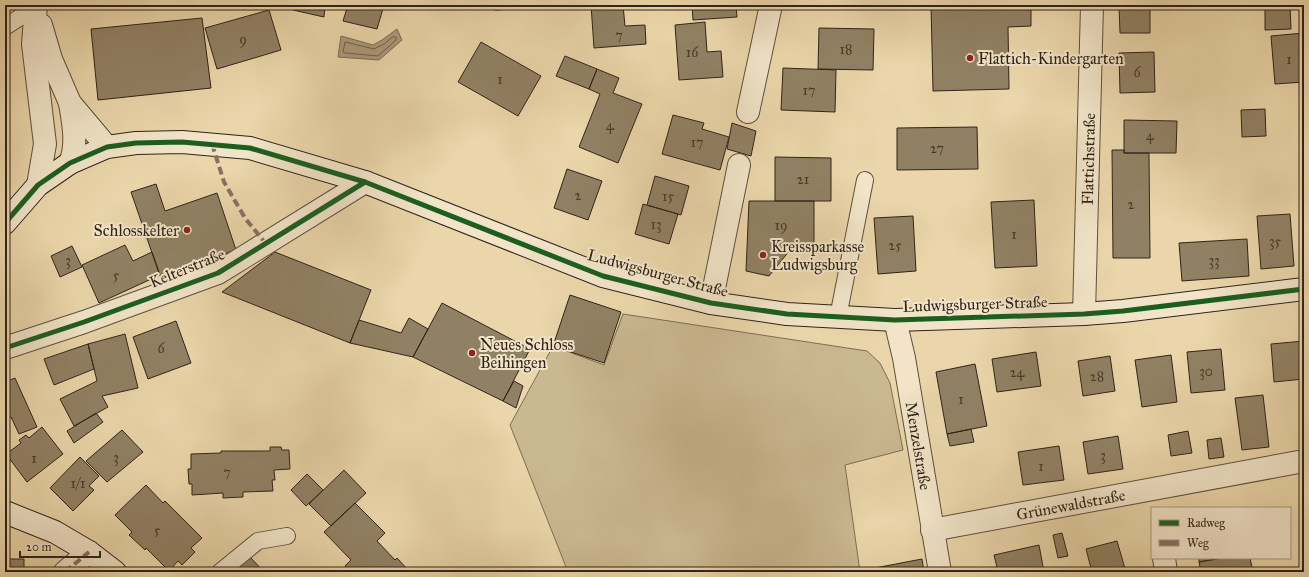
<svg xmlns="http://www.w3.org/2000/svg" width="1309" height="577" font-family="'IM FELL Great Primer',serif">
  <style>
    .green { fill: #cab891; stroke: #7d6e55 }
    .water { fill: #ab9979; stroke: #7a6a53 }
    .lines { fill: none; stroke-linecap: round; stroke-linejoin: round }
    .shore { stroke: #6e5e49; stroke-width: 1 }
    .building { fill: #918164; stroke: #302419 }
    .service-casing { stroke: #5e503d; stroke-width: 18 }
    .minor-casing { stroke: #5e503d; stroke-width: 24 }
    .secondary-casing { stroke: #302419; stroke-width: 24 }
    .service { stroke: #f1e4c8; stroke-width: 16 }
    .minor { stroke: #f1e4c8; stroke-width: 22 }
    .secondary { stroke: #f1e4c8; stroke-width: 22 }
    .quiet { stroke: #8d6e63; stroke-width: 4; stroke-dasharray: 8 4; stroke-linecap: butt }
    .cycleway-casing { stroke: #f1e4c8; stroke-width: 8 }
    .cycleway { stroke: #1b5e20; stroke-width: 5 }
    .poi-dot { fill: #8f2418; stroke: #f1e4c8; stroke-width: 1.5 }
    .labels { text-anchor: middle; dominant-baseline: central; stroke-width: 4; stroke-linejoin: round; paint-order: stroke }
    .number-label { font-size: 14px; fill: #483b2c }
    .poi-label { font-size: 16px; fill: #302419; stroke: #f1e4c8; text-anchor: start }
    .street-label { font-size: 16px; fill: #302419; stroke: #f1e4c8 }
  </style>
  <rect width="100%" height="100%" fill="#ead6aa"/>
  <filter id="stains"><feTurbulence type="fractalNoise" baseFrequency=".005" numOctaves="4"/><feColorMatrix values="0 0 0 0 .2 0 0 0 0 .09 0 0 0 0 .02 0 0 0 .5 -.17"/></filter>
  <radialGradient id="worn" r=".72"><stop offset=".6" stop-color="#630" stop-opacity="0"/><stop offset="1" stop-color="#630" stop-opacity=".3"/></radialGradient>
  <!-- green -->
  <path class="green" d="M623 314 867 351 880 363 890 383 903 450 845 465 860 572H568L510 425 553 346 604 365Z"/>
  <!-- water -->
  <path class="water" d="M397 29 402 40 379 60 338 57 341 36 373 45 382 40Z"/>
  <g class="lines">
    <!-- shore -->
    <path class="shore" d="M393 37H396V40L378 56 345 53 343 52 345 42 374 49 384 44Z"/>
  </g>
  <!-- building -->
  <path class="building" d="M293 5H325L324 17 293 10Z
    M348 5H384L377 29 343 21Z
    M495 5H544V7L495 10Z
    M591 5H623L625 26 645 25 646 44 594 48Z
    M692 5H736L737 17 693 20Z
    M931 5H1031V26L1008 27 1009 89 933 91Z
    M1119 5H1150V33H1120Z
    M1265 5H1290L1291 29 1265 30Z
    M269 10 281 50 217 69 205 28Z
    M202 18 211 88 98 100 91 29Z
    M705 22 707 52 721 51 723 77 679 80 675 25Z
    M819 28 874 29 873 70 818 69Z
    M1304 33V82L1275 84 1271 36Z
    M481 42 541 76 518 116 458 82Z
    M1154 52 1155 92 1120 93 1119 53Z
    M565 56 597 69 589 89 556 76Z
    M783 68 836 70 835 112 781 110Z
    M597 69 619 78 613 93 642 104 618 163 579 147 600 94 589 89Z
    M1265 109 1266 136 1242 137 1241 110Z
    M673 115 704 123 702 129 729 137 720 170 662 154Z
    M1124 120 1177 121 1176 153H1124Z
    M732 123 756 131 751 156 727 149Z
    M977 127 978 169 897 170V128Z
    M1112 150H1124V153H1149L1150 258H1113Z
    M775 157 831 158V201H775Z
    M567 169 602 181 588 220 554 208Z
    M655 176 689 186 681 215 647 205Z
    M156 184 165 211 217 193 236 250 160 276 131 192Z
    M1034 200 1037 266 995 268 991 202Z
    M749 201H814V249L790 250 769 276 746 271Z
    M643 204 678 214 669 244 635 234Z
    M1290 214 1294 266 1261 269 1257 216Z
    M913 216 916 271 878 274 874 218Z
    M1247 239 1249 276 1182 281 1179 243Z
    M125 245 133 261 152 252 160 275 99 303 82 265Z
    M72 246 82 267 60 277 51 256Z
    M275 252 371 290 350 343 222 292Z
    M570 295 621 312 604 363 553 346Z
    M442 303 530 349 503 401 413 357Z
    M409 318 428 329 413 357 350 343 359 320 401 333Z
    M176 321 191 363 148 379 133 337Z
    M125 334 138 388 102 396 108 407 74 426 60 399 97 381 88 344Z
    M1304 341V379L1274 382 1271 344Z
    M88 344 94 369 54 385 44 359Z
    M1221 349 1225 390 1191 393 1187 352Z
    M1036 352 1041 386 997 392 992 359Z
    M1171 355 1177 402 1142 407 1135 360Z
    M1110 356 1115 391 1083 396 1078 361Z
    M975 364 987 426 947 434 936 372Z
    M15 378 37 427 19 434 11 417 5 420V382Z
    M514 381 523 386 516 408 503 401Z
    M1263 395 1269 447 1242 450 1235 398Z
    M96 413 103 422 74 443 67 431Z
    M42 427 63 454 27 482 6 454 21 443 19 440 26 435 29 438Z
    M971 429 974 442 950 446 947 434Z
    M122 430 143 452 107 482 86 461Z
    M1188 431 1192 453 1171 456 1168 435Z
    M1118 436 1123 469 1088 474 1083 442Z
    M1221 438 1224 457 1209 459 1207 440Z
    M1059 446 1064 480 1023 485 1018 452Z
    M270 447H281L282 450H289L290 469 274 470 275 480H272L273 491 243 492V497L223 498V493L192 495V484H189L188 469H191V454L221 453V451H270Z
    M80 457 99 476 89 486 94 490 73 511 50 488Z
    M344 470 366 493 331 526 309 504Z
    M307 474 323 490 306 506 291 490Z
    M146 485 163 503 165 501 202 538 191 548 195 552 182 565 178 561 169 571 146 548 145 550 129 535 132 532 115 515Z
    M355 503 385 533 377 541 395 560 397 558 408 570 406 572H351L345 566 351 560 324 532Z
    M1062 533 1068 556 1058 558 1053 535Z
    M1117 541 1126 572H1092L1086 549Z
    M5 542H8V559H24V572H5Z
    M1039 545 1044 572H974L997 567 994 555Z
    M250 557 264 572H234Z
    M1199 558H1222L1199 562Z
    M1222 558H1250L1253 572H1201L1199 562Z
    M922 559 924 572H876L875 568Z"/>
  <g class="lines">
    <defs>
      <path id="service" d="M5 27 36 7
        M838 317 865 180
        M220 572 258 541 287 536"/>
      <g id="minor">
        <path d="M36 5 33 44 45 144 38 185"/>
        <path d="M41 25 51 59 70 103 107 147"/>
        <path d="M70 103C73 122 78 144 70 163"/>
        <path d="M748 112 771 5"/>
        <path d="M711 303 739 165"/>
        <path id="s1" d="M1084 314 1092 5"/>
        <path id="s2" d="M895 320 904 358 940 572"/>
        <path d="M5 348 84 322 218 273 365 182"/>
        <path id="s3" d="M932 530 1304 461"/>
        <path d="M1164 558 1166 572"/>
        <path d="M65 572 89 552"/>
      </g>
      <path id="secondary" d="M5 223 38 185 70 163 107 147 136 143 182 142 250 148 365 182 603 276 711 303 787 314 895 320 1084 314 1123 311 1304 289
        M5 512 55 532 89 552 115 572"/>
    </defs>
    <!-- service casing -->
    <use href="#service" class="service-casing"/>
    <!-- minor casing -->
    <use href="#minor" class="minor-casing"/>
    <!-- secondary casing -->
    <use href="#secondary" class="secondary-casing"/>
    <!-- service -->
    <use href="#service" class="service"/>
    <!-- minor -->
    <use href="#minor" class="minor"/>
    <!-- secondary -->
    <use href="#secondary" class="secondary"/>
    <!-- quiet -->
    <path class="quiet" d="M212 144 224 182 245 218 266 244
      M65 572 89 552"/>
    <defs>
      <path id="cycleway" d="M5 223 38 185 70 163 107 147 136 143 182 142 250 148 365 182 603 276 711 303 787 314 895 320 1084 314 1123 311 1304 289
        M5 348 84 322 218 273 365 182"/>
    </defs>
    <!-- cycleway casing -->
    <use href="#cycleway" class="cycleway-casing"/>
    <!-- cycleway -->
    <use href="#cycleway" class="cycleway"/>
  </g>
  <!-- markers -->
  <g class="poi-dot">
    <circle cx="970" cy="58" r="4"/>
    <circle cx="187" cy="230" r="4"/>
    <circle cx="763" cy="255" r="4"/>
    <circle cx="472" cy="353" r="4"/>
  </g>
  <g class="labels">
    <!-- number labels -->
    <g class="number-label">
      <text x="619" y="35">7</text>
      <text x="243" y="39">9</text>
      <text x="846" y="49">18</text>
      <text x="692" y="52">16</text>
      <text x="1289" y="59">1</text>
      <text x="1137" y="72">6</text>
      <text x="500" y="79">1</text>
      <text x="809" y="90">17</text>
      <text x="610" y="125">4</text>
      <text x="1150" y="135">4</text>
      <text x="697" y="142">17</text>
      <text x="937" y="148">27</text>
      <text x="803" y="179">21</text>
      <text x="578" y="195">2</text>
      <text x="668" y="196">15</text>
      <text x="1131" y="204">2</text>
      <text x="656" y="224">13</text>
      <text x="781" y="225">19</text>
      <text x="1014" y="234">1</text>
      <text x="1275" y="241">35</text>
      <text x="895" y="245">25</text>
      <text x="68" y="260">3</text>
      <text x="1214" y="260">33</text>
      <text x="116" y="275">5</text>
      <text x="161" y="348">6</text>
      <text x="1206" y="371">30</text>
      <text x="1017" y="372">24</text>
      <text x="1097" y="376">28</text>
      <text x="961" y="399">1</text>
      <text x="1103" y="455">3</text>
      <text x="116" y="457">3</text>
      <text x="34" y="458">1</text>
      <text x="1041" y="466">1</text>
      <text x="227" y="472">7</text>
      <text x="78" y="483">1/1</text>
      <text x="157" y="530">5</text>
    </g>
    <!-- poi labels -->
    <g class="poi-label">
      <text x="978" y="58">Flattich-Kindergarten</text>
      <text x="179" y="230" text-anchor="end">Schlosskelter</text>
      <text x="771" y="246">Kreissparkasse<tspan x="771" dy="18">Ludwigsburg</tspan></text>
      <text x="480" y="344">Neues Schloss<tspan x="480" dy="18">Beihingen</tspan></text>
    </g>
    <!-- street labels -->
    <g class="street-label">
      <text stroke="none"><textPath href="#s1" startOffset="155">Flattichstraße</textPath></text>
      <text transform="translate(187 268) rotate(-22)">Kelterstraße</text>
      <text transform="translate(658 273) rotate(15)">Ludwigsburger Straße</text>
      <text transform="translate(975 304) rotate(-2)">Ludwigsburger Straße</text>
      <text stroke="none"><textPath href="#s2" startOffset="128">Menzelstraße</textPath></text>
      <text stroke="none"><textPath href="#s3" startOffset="141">Grünewaldstraße</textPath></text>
    </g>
  </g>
  <!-- margin -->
  <rect width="1309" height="577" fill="none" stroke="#ead6aa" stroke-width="20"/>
  <rect x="6" y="6" width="1297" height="565" fill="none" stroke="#302419" stroke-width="2"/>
  <rect x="10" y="10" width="1289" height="557" fill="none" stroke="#302419"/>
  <!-- legend -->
  <rect x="1151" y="507" width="140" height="52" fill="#f1e4c8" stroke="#a49782"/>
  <rect x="1159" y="520" width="20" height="6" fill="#1b5e20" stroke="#a49782"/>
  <text x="1187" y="527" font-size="12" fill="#302419">Radweg</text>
  <rect x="1159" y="540" width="20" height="6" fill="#8d6e63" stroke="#a49782"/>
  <text x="1187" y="547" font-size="12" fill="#302419">Weg</text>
  <!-- scale -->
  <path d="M20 551v6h80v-6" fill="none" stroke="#302419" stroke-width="2"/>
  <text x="26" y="551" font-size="12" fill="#302419" stroke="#f1e4c8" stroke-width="3" paint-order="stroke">20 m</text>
  <rect width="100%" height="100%" filter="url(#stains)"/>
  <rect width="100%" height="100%" fill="url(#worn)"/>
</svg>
